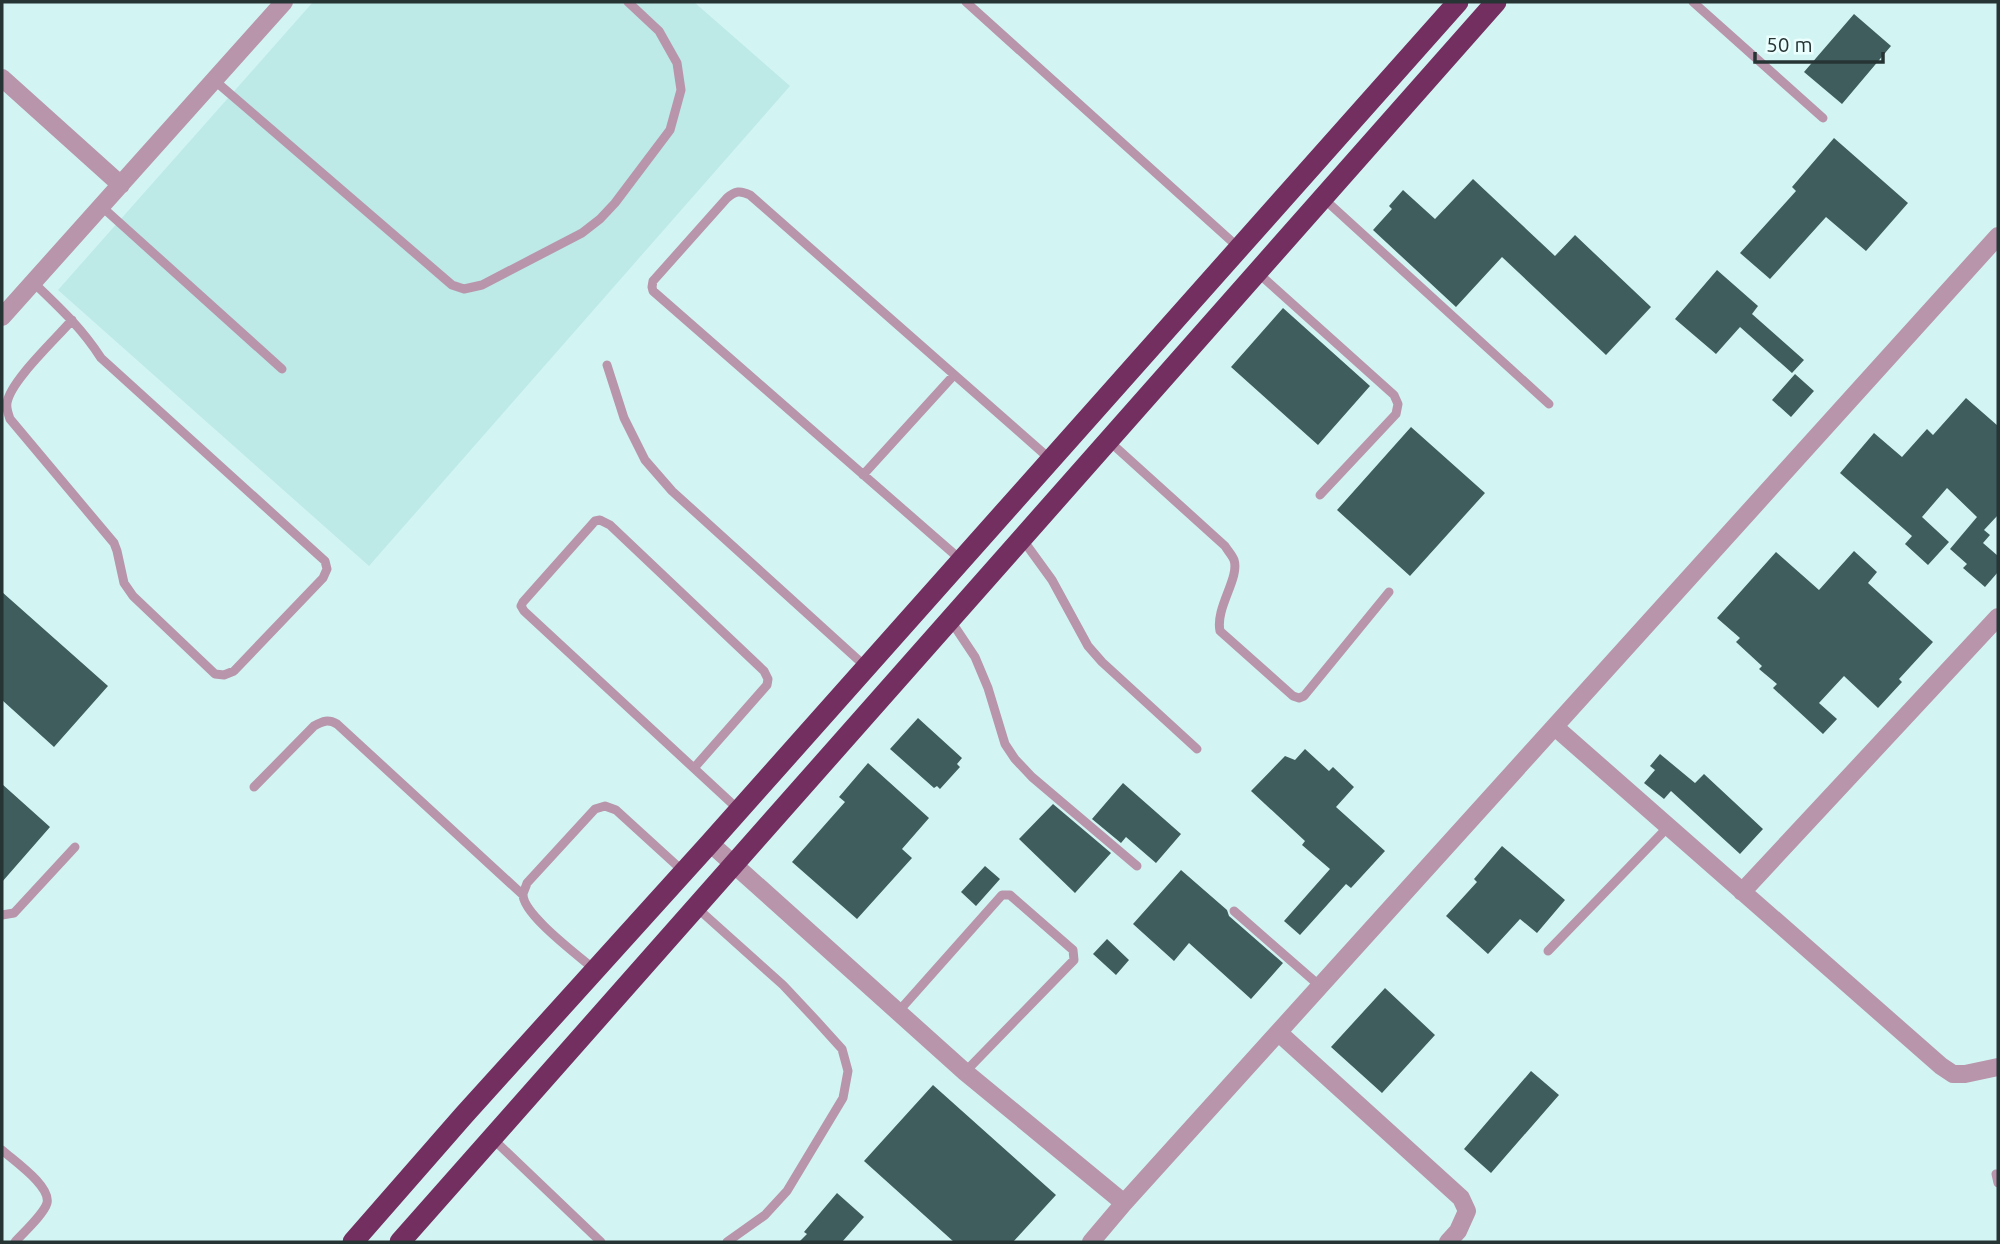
<svg xmlns="http://www.w3.org/2000/svg" width="2000" height="1244" font-family="Ubuntu,sans-serif">
  <style>
    .built { fill: #bde9e7 }
    .building { fill: #3e5d5c }
    .lines { fill: none; stroke-linecap: round; stroke-linejoin: round }
    .lane { stroke: #b895ab; stroke-width: 9 }
    .street { stroke: #b895ab; stroke-width: 18 }
    .highway { stroke: #742f61; stroke-width: 21 }
  </style>
  <rect width="100%" height="100%" fill="#d2f5f4"/>
  <!-- built -->
  <path class="built" d="M313 2H694L790 86 369 566 58 290Z"/>
  <!-- building -->
  <path class="building" d="M1854 14 1891 46 1842 104 1804 72Z
    M1834 138 1908 203 1866 251 1826 217 1770 279 1740 253 1796 191 1792 187Z
    M1473 179 1555 256 1575 235 1651 307 1606 355 1502 257 1456 307 1373 230 1392 209 1389 206 1403 190 1435 219Z
    M1717 270 1758 306 1752 314 1804 360 1792 373 1740 327 1716 354 1675 319Z
    M1283 308 1370 386 1318 445 1231 367Z
    M1795 374 1814 391 1791 417 1772 400Z
    M1966 398 1998 426V515L1984 530 1990 535 1983 543 1998 556V572L1985 587 1963 568 1967 564 1950 549 1977 517 1947 488 1922 517 1949 542 1928 565 1905 544 1912 536 1840 473 1874 433 1902 457 1927 429 1933 435Z
    M1411 427 1485 493 1410 576 1337 510Z
    M1854 551 1877 572 1868 583 1933 642 1899 679 1902 682 1878 708 1844 676 1819 703 1837 719 1823 734 1773 688 1777 684 1759 669 1762 666 1736 642 1740 638 1717 618 1776 552 1819 590Z
    M2 592 108 686 54 747 2 700Z
    M918 718 962 758 957 764 960 767 940 789 937 786 934 788 890 749Z
    M1305 749 1329 771 1333 767 1354 787 1336 807 1385 851 1351 888 1346 884 1300 935 1284 921 1330 869 1302 845 1305 841 1251 791 1285 756 1295 760Z
    M1660 754 1695 783 1704 774 1763 829 1740 854 1671 791 1664 799 1644 783 1655 770 1650 766Z
    M868 763 929 818 902 849 912 858 857 919 792 862 845 802 839 797Z
    M1123 783 1181 834 1156 863 1126 837 1121 843 1092 819Z
    M2 784 50 827 2 882Z
    M1053 804 1111 853 1075 893 1019 839Z
    M1502 846 1565 900 1537 933 1520 919 1488 954 1446 916 1477 882 1474 879Z
    M985 866 1000 879 976 906 961 892Z
    M1181 870 1227 910 1229 916 1283 963 1251 999 1189 943 1174 961 1133 924Z
    M1107 939 1129 960 1116 975 1093 954Z
    M1385 988 1435 1035 1382 1093 1331 1047Z
    M1531 1071 1559 1095 1491 1173 1464 1149Z
    M933 1085 1056 1195 1013 1242H954L864 1161Z
    M837 1193 864 1217 842 1242H799L807 1234 804 1232Z"/>
  <g class="lines">
    <!-- lane -->
    <path class="lane" d="M966 2 1238 247
      M1693 2 1823 118
      M214 80 452 285 464 289 482 285 582 233 600 219 615 203 670 130 681 90 677 63 659 31 628 2
      M1323 198 1549 404
      M101 206 282 369
      M1258 273 1394 395 1398 404 1396 414 1320 495
      M33 282C59 307 81 327 101 358L325 561 327 569 323 578 234 671 224 675 215 674 133 596 124 583 117 551 114 543 10 419C8 413 6 408 7 403 10 381 57 338 72 320
      M607 365 624 418 645 460 672 491 865 666
      M1110 442 1225 546C1228 551 1232 555 1234 560 1240 578 1215 608 1220 631L1293 696 1299 698 1304 696 1389 592
      M863 475 954 375
      M1023 540 1052 580 1088 646 1102 662 1197 749
      M961 560 653 291 652 287 653 281 727 198C735 191 740 190 750 195L1050 459
      M951 621 975 657 988 688 1005 744 1015 759 1032 777 1137 866
      M694 768 767 685 768 679 764 671 610 525 600 520 595 521 523 602 521 606 524 611 739 810
      M254 787 314 726C323 721 328 719 337 724L523 895
      M696 907 783 985 813 1017 842 1049 848 1071 843 1098 787 1191 765 1215 727 1242
      M1234 911 1321 987
      M2 915 14 913 75 847
      M1548 951 1668 827
      M595 970C579 956 522 914 523 894 524 890 526 887 527 883L595 809 605 806 616 810 684 872
      M898 1012 1002 895H1010L1073 950 1074 960 965 1072
      M493 1139 601 1242
      M2 1150C14 1161 51 1186 47 1203 44 1214 23 1233 15 1242
      M1996 1174 1998 1183"/>
    <!-- street -->
    <path class="street" d="M2 78 121 185
      M2 317 284 2
      M1555 727 1941 1066 1953 1074H1965L1998 1067
      M710 843 965 1072 1124 1203
      M1742 892 1998 617
      M1279 1033 1461 1198 1467 1211 1458 1231 1448 1242
      M1091 1242 1124 1203 1998 236"/>
    <!-- highway -->
    <path class="highway" d="M353 1242 464 1115 710 843 1458 2
      M400 1242 1496 2"/>
  </g>
  <!-- border -->
  <rect width="2000" height="1244" fill="none" stroke="#273434" stroke-width="7"/>
  <!-- scale -->
  <path d="M1755 52v10h128v-10" fill="none" stroke="#273434" stroke-width="3.5"/>
  <text x="1766" y="52" font-size="21" fill="#273434" stroke="#eafffe" stroke-width="5" paint-order="stroke">50 m</text>
</svg>
